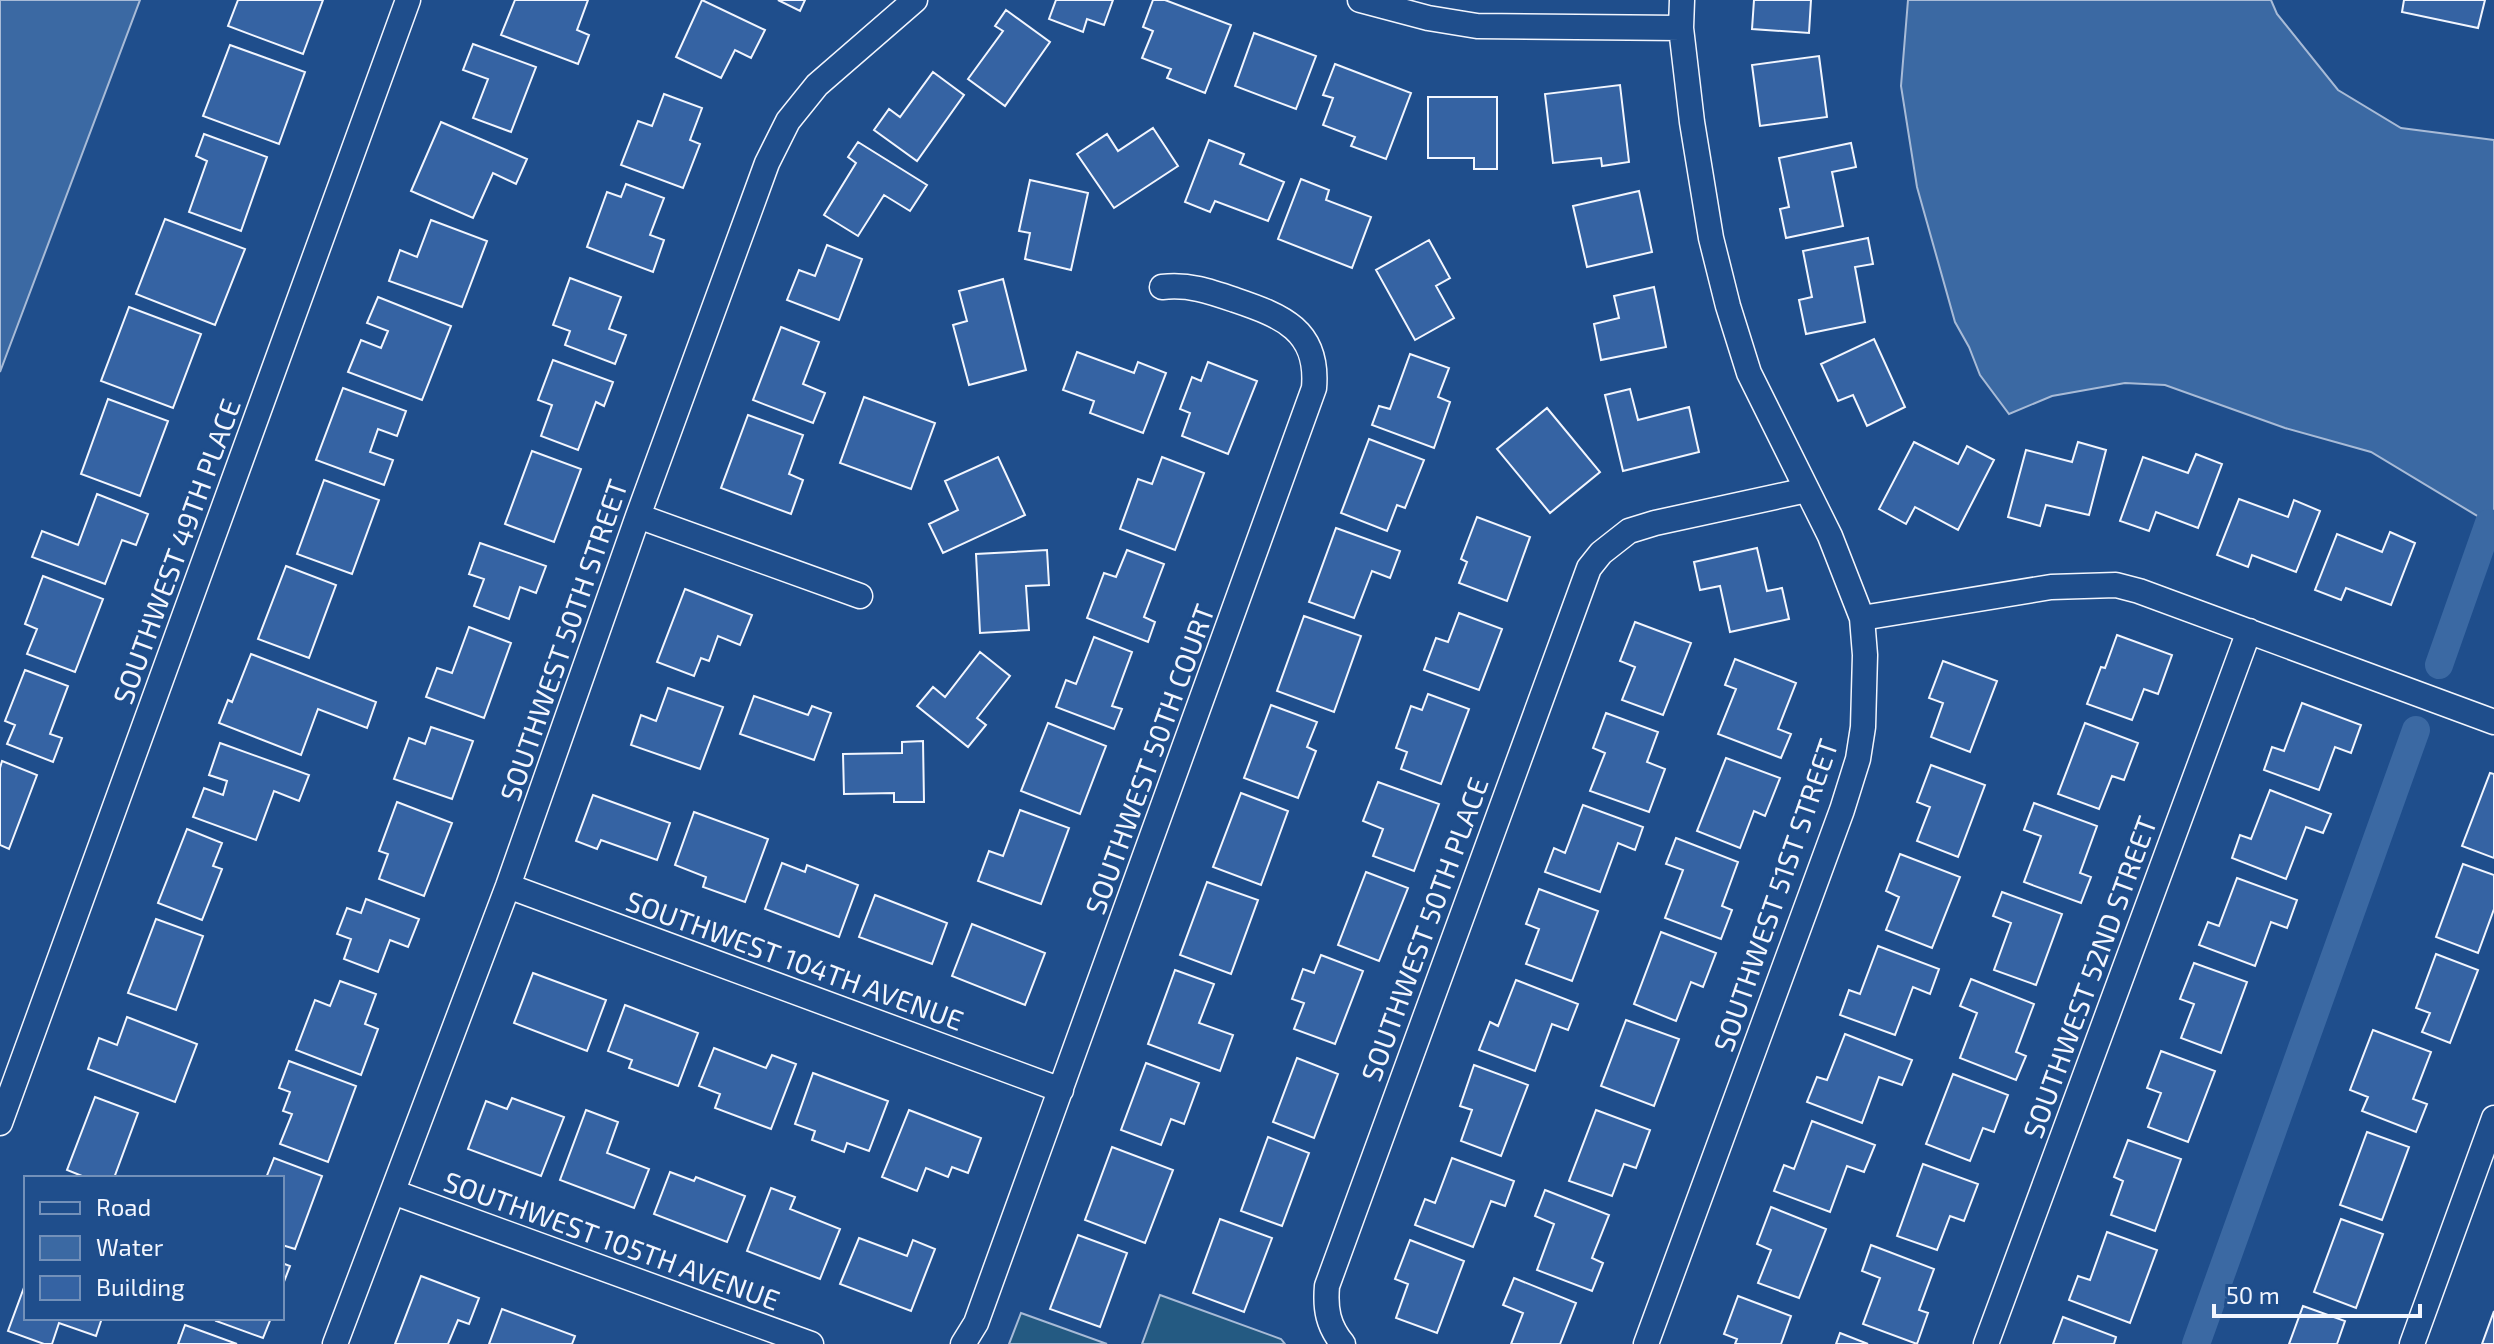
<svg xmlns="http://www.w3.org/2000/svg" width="2494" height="1344" font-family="'Exo 2',sans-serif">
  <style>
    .green { fill: #245a82; stroke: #a8bbd7; stroke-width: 2 }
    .water { fill: #3b69a3; stroke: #a8bbd7; stroke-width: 2 }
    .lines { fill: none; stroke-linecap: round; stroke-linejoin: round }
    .canal { stroke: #3b69a3; stroke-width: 28 }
    .building { fill: #3563a3; stroke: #f2f6ff; stroke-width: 2 }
    .minor-casing { stroke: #f2f6ff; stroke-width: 27 }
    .minor { stroke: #1f4e8c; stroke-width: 24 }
    .labels { text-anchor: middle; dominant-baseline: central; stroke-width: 6; stroke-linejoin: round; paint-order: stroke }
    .street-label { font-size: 28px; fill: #f2f6ff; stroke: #1f4e8c }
  </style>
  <rect width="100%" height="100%" fill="#1f4e8c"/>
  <!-- green -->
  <path class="green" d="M1160 1295 1281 1339 1285 1344H1142Z
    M1021 1313 1107 1344H1009Z"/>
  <!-- water -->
  <path class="water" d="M0 0H140L0 372Z
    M1908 0H2271L2277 14 2338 90 2401 128 2494 140V526L2371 452 2285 428 2165 385 2125 383 2052 396 2009 414 1980 375 1969 347 1955 322 1917 187 1901 86Z"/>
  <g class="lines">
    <!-- canal -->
    <path class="canal" d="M2439 665 2489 523
      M2196 1344 2416 730"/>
  </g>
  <!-- building -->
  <path class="building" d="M238 0H323L303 54 228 26Z
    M515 0H588L577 30 589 35 578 64 501 35Z
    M702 0 765 30 751 58 735 50 721 78 676 57Z
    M778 0H805L800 11Z
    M1056 0H1113L1104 25 1087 19 1083 32 1049 19Z
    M1153 0H1165L1231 25 1205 93 1167 78 1171 69 1142 58 1153 31 1143 27Z
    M1754 0H1811L1809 33 1752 29Z
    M2404 0H2485L2478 28 2402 12Z
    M1006 10 1050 42 1005 106 968 79 1003 31 995 26Z
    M1254 33 1316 56 1296 109 1235 86Z
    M473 44 536 67 511 132 473 118 488 79 463 70Z
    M230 45 305 72 279 144 203 116Z
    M1819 56 1827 117 1760 126 1752 65Z
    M1335 64 1411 93 1386 159 1351 146 1355 137 1323 125 1333 98 1323 95Z
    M933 72 964 95 917 161 874 130 889 109 900 117Z
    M1620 85 1629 162 1602 166 1601 158 1553 163 1545 94Z
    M664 94 702 108 690 140 700 144 683 188 621 165 638 121 652 126Z
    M1428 97H1497V169H1474V158H1428Z
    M441 122 527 159 516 184 493 173 473 218 411 191Z
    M1153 128 1178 166 1114 208 1077 154 1107 134 1118 151Z
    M204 134 267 157 241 231 189 212 207 161 196 156Z
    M1209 140 1244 154 1240 164 1284 182 1268 221 1215 201 1210 212 1185 202Z
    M858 142 927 185 910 211 884 195 858 236 824 215 856 163 848 157Z
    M1851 143 1856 167 1832 172 1843 226 1786 238 1780 209 1789 207 1779 158Z
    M1301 179 1329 190 1326 200 1371 217 1352 268 1278 239Z
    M1030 180 1088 193 1071 270 1025 259 1030 233 1019 231Z
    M626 184 664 198 650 235 664 240 653 272 587 247 607 192 621 197Z
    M1639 191 1652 252 1587 267 1573 206Z
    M165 219 245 249 215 325 136 294Z
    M431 220 487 241 462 307 389 281 400 250 417 257Z
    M1868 238 1873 264 1855 267 1865 322 1806 334 1799 300 1812 297 1803 251Z
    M1429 240 1450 278 1436 286 1454 318 1415 340 1376 270Z
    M827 245 862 259 839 320 787 300 799 270 815 276Z
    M570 278 621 297 609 329 626 335 615 364 565 345 570 331 553 325Z
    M1003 279 1026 370 969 385 953 325 967 321 959 291Z
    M1654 287 1666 347 1601 360 1594 324 1619 318 1614 296Z
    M378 297 451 326 422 400 348 372 361 340 381 348 388 331 367 323Z
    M129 307 201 334 173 408 101 381Z
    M781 327 819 342 803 384 825 393 813 423 753 400Z
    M1874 339 1905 407 1867 426 1853 395 1838 401 1821 364Z
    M1077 352 1134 373 1138 362 1166 373 1143 433 1090 413 1094 401 1063 390Z
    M1410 354 1449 368 1438 397 1450 402 1434 448 1372 425 1379 406 1390 409Z
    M553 360 613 382 604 406 596 402 578 450 541 436 552 405 538 400Z
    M1208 362 1257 381 1228 454 1182 436 1190 413 1180 409 1192 377 1201 381Z
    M343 388 406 411 397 436 378 429 370 452 393 460 384 485 316 460Z
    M1630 389 1638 420 1689 407 1699 452 1623 471 1605 395Z
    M864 397 935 423 911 489 840 463Z
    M108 399 168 421 140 496 81 474Z
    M1547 408 1600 472 1550 513 1497 449Z
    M748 415 803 435 789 474 803 480 791 514 721 488Z
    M1369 439 1424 460 1405 508 1397 505 1387 531 1341 513Z
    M1914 442 1958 464 1967 446 1994 460 1958 530 1915 507 1906 524 1879 509Z
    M2078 442 2106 450 2089 515 2046 505 2040 526 2008 517 2026 450 2072 462Z
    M532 451 581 469 554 542 505 524Z
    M2196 454 2222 464 2198 528 2156 512 2149 531 2120 521 2143 457 2188 473Z
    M998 457 1025 515 943 553 929 524 958 510 945 481Z
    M1162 457 1204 473 1175 550 1120 529 1138 479 1152 484Z
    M324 480 379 500 352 574 297 554Z
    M97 494 148 514 136 545 122 540 105 584 32 557 42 531 78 545Z
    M2239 499 2288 517 2294 500 2320 511 2296 572 2252 555 2248 567 2217 555Z
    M1477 517 1530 537 1507 601 1459 583 1467 562 1461 559Z
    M1336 528 1400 551 1390 578 1372 571 1354 618 1309 602Z
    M2390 532 2415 543 2391 605 2346 588 2341 600 2315 590 2337 534 2382 552Z
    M480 543 546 566 536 593 520 587 509 619 474 606 484 579 469 574Z
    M1757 548 1767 591 1782 588 1789 619 1730 632 1720 586 1700 590 1694 562Z
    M1047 550 1049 585 1026 586 1029 630 980 633 976 554Z
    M1127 550 1164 564 1144 617 1155 622 1148 642 1087 618 1104 573 1116 577Z
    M286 566 336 585 309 658 258 639Z
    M43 576 103 599 75 672 27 654 37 629 25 624Z
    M685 589 752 615 740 645 718 636 709 661 701 658 694 676 657 662Z
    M1459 613 1502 629 1479 690 1424 670 1436 638 1448 642Z
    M1304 616 1361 636 1334 712 1277 691Z
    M1635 622 1691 643 1663 715 1622 700 1635 667 1620 661Z
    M469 627 511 643 484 718 426 697 437 668 452 673Z
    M2117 635 2172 655 2158 694 2144 689 2132 720 2087 704 2101 667 2105 668Z
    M1094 637 1132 652 1112 706 1122 709 1114 729 1056 707 1066 680 1076 684Z
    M980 652 1010 676 977 718 986 725 968 747 917 706 933 687 945 697Z
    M251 654 376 702 367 728 318 709 301 755 219 723 228 700 232 702Z
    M1735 659 1796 683 1778 729 1791 734 1781 758 1718 734 1736 689 1725 685Z
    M1943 661 1997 681 1970 752 1931 737 1943 703 1929 698Z
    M25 670 68 686 50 734 62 738 53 762 7 744 15 725 5 721Z
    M668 688 723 707 700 769 631 745 641 715 656 721Z
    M1428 694 1469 709 1441 784 1401 769 1407 752 1396 748 1411 706 1422 710Z
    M754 696 808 715 812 706 831 713 814 760 740 734Z
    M2302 703 2361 725 2351 753 2335 747 2319 790 2264 770 2272 747 2284 751Z
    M1271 705 1317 722 1307 747 1316 751 1298 798 1244 778Z
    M1606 713 1658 732 1647 762 1665 769 1649 812 1590 791 1605 753 1593 748Z
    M1048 723 1106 746 1080 814 1021 791Z
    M2085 723 2138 743 2124 780 2112 776 2099 809 2058 794Z
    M431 727 473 741 452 799 394 779 409 738 425 744Z
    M923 741 924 802H894V793L844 794 843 754 902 753V742Z
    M220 743 309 775 299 801 274 791 256 840 193 817 204 788 223 795 227 781 209 775Z
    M1726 758 1780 778 1765 816 1754 811 1740 848 1697 831Z
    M2 761 37 775 9 849 0 845V768Z
    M1931 765 1985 785 1958 857 1917 841 1930 807 1917 802Z
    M2490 773 2494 774V858L2462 846Z
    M1378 782 1439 804 1414 871 1373 856 1383 829 1363 821Z
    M2270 790 2331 814 2323 833 2306 827 2286 879 2232 858 2240 835 2251 839Z
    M1241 793 1288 811 1261 885 1213 867Z
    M593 795 670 823 657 860 601 840 597 849 576 841Z
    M397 802 452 823 424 896 379 879 388 854 379 851Z
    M2034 803 2097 826 2080 873 2091 877 2081 903 2024 882 2041 836 2024 830Z
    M1583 805 1643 827 1635 850 1618 843 1600 892 1545 872 1554 848 1565 853Z
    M1020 810 1069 828 1041 904 978 881 989 851 1003 856Z
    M694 812 768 839 745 902 703 887 706 877 675 865Z
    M187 829 222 843 213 866 222 869 202 920 158 903Z
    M1676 838 1738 862 1722 906 1732 910 1721 939 1665 918 1683 870 1666 864Z
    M1900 854 1960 877 1932 948 1886 930 1899 897 1886 891Z
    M782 863 805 872 807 865 858 885 839 937 765 909Z
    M2463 864 2494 875V909L2478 953 2436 937Z
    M1366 872 1408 888 1379 961 1338 945Z
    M2237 878 2297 900 2287 928 2271 922 2255 966 2199 945 2208 922 2219 926Z
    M1207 882 1258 900 1231 974 1180 955Z
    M1539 889 1598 911 1572 981 1526 964 1539 929 1526 924Z
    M2002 892 2062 914 2036 985 1994 970 2011 923 1993 916Z
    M875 895 947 923 932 964 859 937Z
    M366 899 419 919 408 947 390 940 378 972 344 959 351 939 337 934 347 908 361 913Z
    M156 919 203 936 176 1010 128 993Z
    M972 924 1045 953 1025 1005 952 976Z
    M1661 932 1716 953 1703 987 1691 982 1676 1021 1634 1004Z
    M1878 946 1939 969 1930 994 1913 987 1895 1035 1840 1015 1849 990 1860 994Z
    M2436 954 2478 970 2450 1043 2422 1032 2430 1013 2416 1008Z
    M1321 955 1363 971 1335 1044 1294 1029 1304 1003 1292 999 1303 969 1314 973Z
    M2194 963 2247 982 2221 1053 2181 1038 2194 1004 2180 999Z
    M1175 970 1214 984 1199 1023 1233 1035 1220 1071 1148 1044Z
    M533 973 606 1000 587 1051 514 1023Z
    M1971 979 2034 1004 2016 1052 2026 1056 2016 1080 1960 1058 1977 1013 1960 1006Z
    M1516 980 1578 1004 1568 1030 1552 1024 1535 1071 1479 1050 1490 1022 1498 1026Z
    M340 981 376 994 365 1024 378 1029 361 1075 296 1050 315 1000 330 1006Z
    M625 1005 698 1033 678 1086 629 1068 632 1060 608 1051Z
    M127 1017 197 1044 175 1102 88 1069 99 1038 117 1045Z
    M1626 1020 1679 1039 1654 1106 1601 1086Z
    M2373 1030 2431 1052 2413 1099 2427 1104 2416 1132 2362 1111 2368 1097 2350 1090Z
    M1845 1034 1912 1060 1902 1085 1879 1077 1862 1123 1807 1102 1817 1077 1827 1080Z
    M714 1048 766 1068 772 1055 796 1064 771 1129 715 1108 720 1094 699 1086Z
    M2161 1051 2215 1071 2188 1142 2148 1127 2161 1093 2147 1088Z
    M1297 1058 1338 1074 1314 1138 1273 1122Z
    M289 1061 356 1086 328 1162 280 1144 292 1114 283 1111 290 1092 279 1088Z
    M1146 1063 1199 1083 1184 1124 1171 1119 1161 1145 1121 1130Z
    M1474 1065 1528 1085 1501 1156 1461 1141 1472 1110 1460 1106Z
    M813 1073 888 1101 869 1151 847 1143 844 1152 812 1140 815 1131 795 1124Z
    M1953 1074 2008 1095 1994 1132 1983 1128 1970 1161 1926 1144Z
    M95 1097 138 1113 114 1178H87L67 1170Z
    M512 1098 564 1117 541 1176 468 1149 486 1101 507 1109Z
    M586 1110 618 1122 607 1153 649 1169 634 1208 560 1180Z
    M909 1110 981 1138 968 1173 952 1167 948 1177 926 1168 917 1191 882 1177Z
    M1596 1110 1650 1130 1636 1168 1624 1164 1612 1196 1569 1181Z
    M1812 1121 1875 1145 1864 1172 1847 1166 1830 1212 1774 1191 1784 1165 1794 1169Z
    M2367 1132 2409 1147 2382 1220 2340 1205Z
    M1268 1137 1309 1153 1282 1226 1241 1211Z
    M2128 1140 2181 1159 2155 1231 2111 1215 2123 1181 2114 1177Z
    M1112 1147 1173 1170 1145 1243 1085 1220Z
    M274 1158 322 1176 295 1249 282 1245V1178H266Z
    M1452 1158 1514 1181 1505 1206 1491 1201 1473 1247 1415 1225 1425 1199 1435 1203Z
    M1923 1164 1978 1184 1964 1221 1950 1216 1937 1250 1897 1236Z
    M670 1172 694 1181 696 1177 745 1196 727 1242 654 1214Z
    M771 1188 795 1197 790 1209 840 1229 820 1279 747 1251Z
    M1545 1190 1609 1215 1592 1258 1603 1263 1592 1291 1537 1270 1554 1224 1535 1216Z
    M1771 1207 1826 1229 1799 1298 1758 1283 1771 1250 1757 1244Z
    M1220 1219 1272 1238 1244 1312 1193 1293Z
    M2341 1219 2383 1234 2356 1308 2314 1292Z
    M2107 1232 2157 1250 2130 1323 2069 1300 2078 1276 2090 1280Z
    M1078 1235 1127 1253 1100 1327 1050 1309Z
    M859 1238 907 1256 913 1240 935 1249 911 1311 840 1284Z
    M1410 1240 1464 1261 1437 1333 1396 1318 1408 1284 1395 1279Z
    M1871 1245 1934 1269 1919 1310 1928 1313 1917 1344 1863 1324 1880 1278 1862 1271Z
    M282 1263 290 1266 282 1287Z
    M421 1276 479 1298 469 1324 458 1320 448 1344H395Z
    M1514 1278 1576 1303 1560 1344H1511L1523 1313 1503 1305Z
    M26 1282V1318H102L96 1336 59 1323 52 1344H44L8 1331Z
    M1738 1296 1791 1316 1781 1344H1735L1737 1339 1724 1334Z
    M2303 1306 2345 1321 2337 1344H2289Z
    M502 1309 575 1336 572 1344H489Z
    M2494 1311V1344H2482Z
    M2063 1317 2116 1337 2114 1344H2053Z
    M217 1318H271L263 1338 216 1321Z
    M185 1325 237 1344H178Z
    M1840 1333 1868 1344H1836Z"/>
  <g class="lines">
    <defs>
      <path id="minor" d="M1360 0 1428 18 1477 26 1681 28
        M638 516 860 596
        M1862 618 2051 587 2116 585 2139 591 2494 722
        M508 886 1061 1090
        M0 1123 408 0
        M393 1192 811 1344
        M335 1344 508 886 638 516 767 163 788 121 817 85 915 0
        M963 1344 976 1323 1314 388C1319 330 1282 316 1235 300 1209 291 1189 284 1162 287
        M1343 1344C1328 1326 1325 1309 1327 1286L1589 568 1601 553 1629 531 1655 523 1807 490
        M1646 1344 1842 810 1858 759 1863 727 1865 655 1862 618 1830 536 1749 373 1728 306 1711 238 1692 122 1681 28 1682 0
        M1986 1344 2249 631
        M2412 1344 2494 1118"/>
    </defs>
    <!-- minor casing -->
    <use href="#minor" class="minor-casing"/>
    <!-- minor -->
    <use href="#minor" class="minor"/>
  </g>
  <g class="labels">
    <!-- street labels -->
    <g class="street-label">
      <text transform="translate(176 551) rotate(-70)">SOUTHWEST 49TH PLACE</text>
      <text transform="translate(563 640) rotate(-71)">SOUTHWEST 50TH STREET</text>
      <text transform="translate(1149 759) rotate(-70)">SOUTHWEST 50TH COURT</text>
      <text transform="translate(1775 895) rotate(-71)">SOUTHWEST 51ST STREET</text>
      <text transform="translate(1424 929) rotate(-70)">SOUTHWEST 50TH PLACE</text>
      <text transform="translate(795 960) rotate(20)">SOUTHWEST 104TH AVENUE</text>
      <text transform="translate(2089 977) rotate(-70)">SOUTHWEST 52ND STREET</text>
      <text transform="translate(612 1240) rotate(20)">SOUTHWEST 105TH AVENUE</text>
    </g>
  </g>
  <!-- legend -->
  <rect x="24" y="1176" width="260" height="144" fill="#1f4e8c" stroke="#7391ba" stroke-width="2"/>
  <rect x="40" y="1202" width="40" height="12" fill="#1f4e8c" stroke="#7391ba" stroke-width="2"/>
  <text x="96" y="1216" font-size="24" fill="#f2f6ff">Road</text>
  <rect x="40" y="1236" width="40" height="24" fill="#3b69a3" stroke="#7391ba" stroke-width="2"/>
  <text x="96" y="1256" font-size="24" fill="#f2f6ff">Water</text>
  <rect x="40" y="1276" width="40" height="24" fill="#3563a3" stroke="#7391ba" stroke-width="2"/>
  <text x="96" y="1296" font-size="24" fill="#f2f6ff">Building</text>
  <!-- scale -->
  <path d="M2214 1304v12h206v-12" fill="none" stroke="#f2f6ff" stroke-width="4"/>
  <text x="2226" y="1304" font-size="24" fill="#f2f6ff" stroke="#1f4e8c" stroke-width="6" paint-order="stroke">50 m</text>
</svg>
